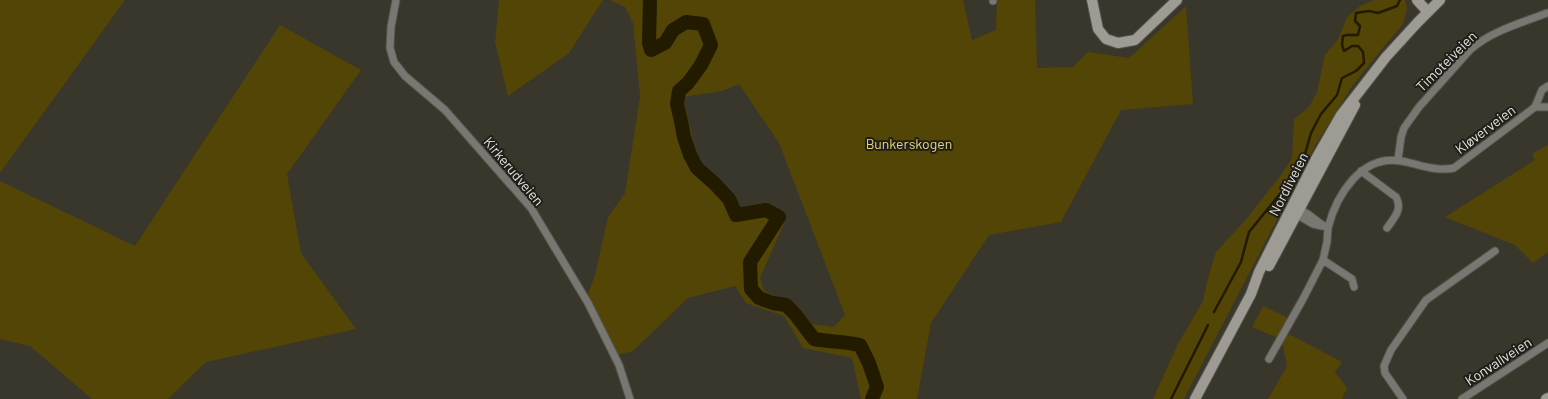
<svg xmlns="http://www.w3.org/2000/svg" width="1548" height="399" font-family="Barlow,sans-serif">
  <style>
    .green { fill: #524505; fill-rule: evenodd }
    .lines { fill: none; stroke-linecap: round; stroke-linejoin: round }
    .stream { stroke: #221b00; stroke-width: 2.5 }
    .river { stroke: #221b00; stroke-width: 14 }
    .street-casing { stroke: #555248; stroke-width: 9 }
    .secondary-casing { stroke: #555248; stroke-width: 12 }
    .street { stroke: #787772; stroke-width: 7 }
    .secondary { stroke: #9d9b93; stroke-width: 10 }
    .labels { text-anchor: middle; dominant-baseline: central; stroke-width: 4; stroke-linejoin: round; paint-order: stroke }
    .street-label { font-size: 14px; fill: #e5e3dc; stroke: #1f1e19 }
    .park-label { font-size: 14px; fill: #ead57b; stroke: #1f1e19 }
  </style>
  <rect width="100%" height="100%" fill="#39362c"/>
  <!-- green -->
  <path class="green" d="M0 0H125L0 173Z
    M499 0H603L569 53 508 96 495 42Z
    M609 0H963L972 40 996 30 997 0H1035L1037 68 1073 67 1088 52 1129 58 1186 6 1193 104 1121 110 1061 222 989 235 931 323 917 399H861L852 358 803 348 784 316 746 303 735 286 688 298 633 351 617 355 587 297 595 275 608 217 625 193 640 97 633 23 625 7ZM739 84 779 143 845 315 834 327 812 324 799 307 764 291 760 278 784 224 769 210 736 218 724 192 701 174 683 97 722 91Z
    M1374 0H1405L1407 8 1403 24 1386 44 1353 85 1316 144 1184 399H1153L1178 344 1203 301 1208 278 1216 252 1248 217 1265 195 1281 175 1292 158 1294 119 1309 107 1317 92 1325 55 1338 39 1347 17 1360 6Z
    M280 25 361 70 287 174 301 253 356 329 206 362 168 399H92L30 346 0 339V181L135 246Z
    M1548 145V252L1533 263 1515 245 1445 217 1535 160 1532 154Z
    M1263 306 1288 318 1278 338 1252 327Z
    M1287 333 1342 362 1335 372 1347 388 1342 399H1268L1287 366 1282 342Z"/>
  <g class="lines">
    <!-- stream -->
    <path class="stream" d="M1214 312 1241 262 1249 232 1301 168 1311 133 1321 114 1337 95 1342 78 1356 71 1364 63 1363 52 1358 46H1352L1344 51 1342 45 1343 36 1347 35H1358L1360 26 1355 21 1356 13 1369 11 1378 13 1397 6 1400 0
      M1171 399 1208 325"/>
    <!-- river -->
    <path class="river" d="M650 0 649 43 651 50 665 43 673 30 686 22 703 24 711 45 701 65 688 83 679 91 677 104 681 121 684 137 690 155 697 168 715 184 729 199 736 215 766 210 779 217 750 262 751 289 759 298 773 303 786 305 795 314 814 339C830 342 844 341 860 345L869 363 877 387 872 399"/>
    <defs>
      <path id="street" d="M396 0 391 27 390 48 394 62 405 76 445 110 531 208 588 303 619 365 630 399
        M993 1V0
        M1535 107H1548
        M1398 160 1401 137 1404 128 1419 107 1470 50C1491 31 1521 23 1547 13
        M1361 171 1396 197C1403 209 1394 218 1387 228
        M1294 213 1313 224 1322 226
        M1328 228C1336 196 1361 154 1401 161 1419 164 1435 172 1454 168L1535 107 1542 90 1548 86
        M1323 260 1352 279 1354 287
        M1269 359 1303 299 1323 260 1327 242 1328 228C1316 223 1310 212 1297 209
        M1403 399 1385 373 1384 366 1391 350 1426 300 1495 251
        M1462 399 1548 343"/>
      <path id="secondary" d="M1092 0 1098 29 1106 39 1118 43 1135 40 1177 0
        M1417 0 1428 12
        M1269 266 1355 105
        M1195 399 1251 294 1259 272 1317 157 1341 115 1386 57 1418 22 1440 0
        M1546 399 1548 398"/>
    </defs>
    <!-- street casing -->
    <use href="#street" class="street-casing"/>
    <!-- secondary casing -->
    <use href="#secondary" class="secondary-casing"/>
    <!-- street -->
    <use href="#street" class="street"/>
    <!-- secondary -->
    <use href="#secondary" class="secondary"/>
  </g>
  <g class="labels">
    <!-- street labels -->
    <g class="street-label">
      <text transform="translate(1446 61) rotate(-45)">Timoteiveien</text>
      <text transform="translate(1485 129) rotate(-37)">Kløverveien</text>
      <text transform="translate(514 171) rotate(50)">Kirkerudveien</text>
      <text transform="translate(1288 184) rotate(-63)">Nordliveien</text>
      <text transform="translate(1498 361) rotate(-33)">Konvallveien</text>
    </g>
    <!-- park labels -->
    <g class="park-label">
      <text x="909" y="143">Bunkerskogen</text>
    </g>
  </g>
</svg>
